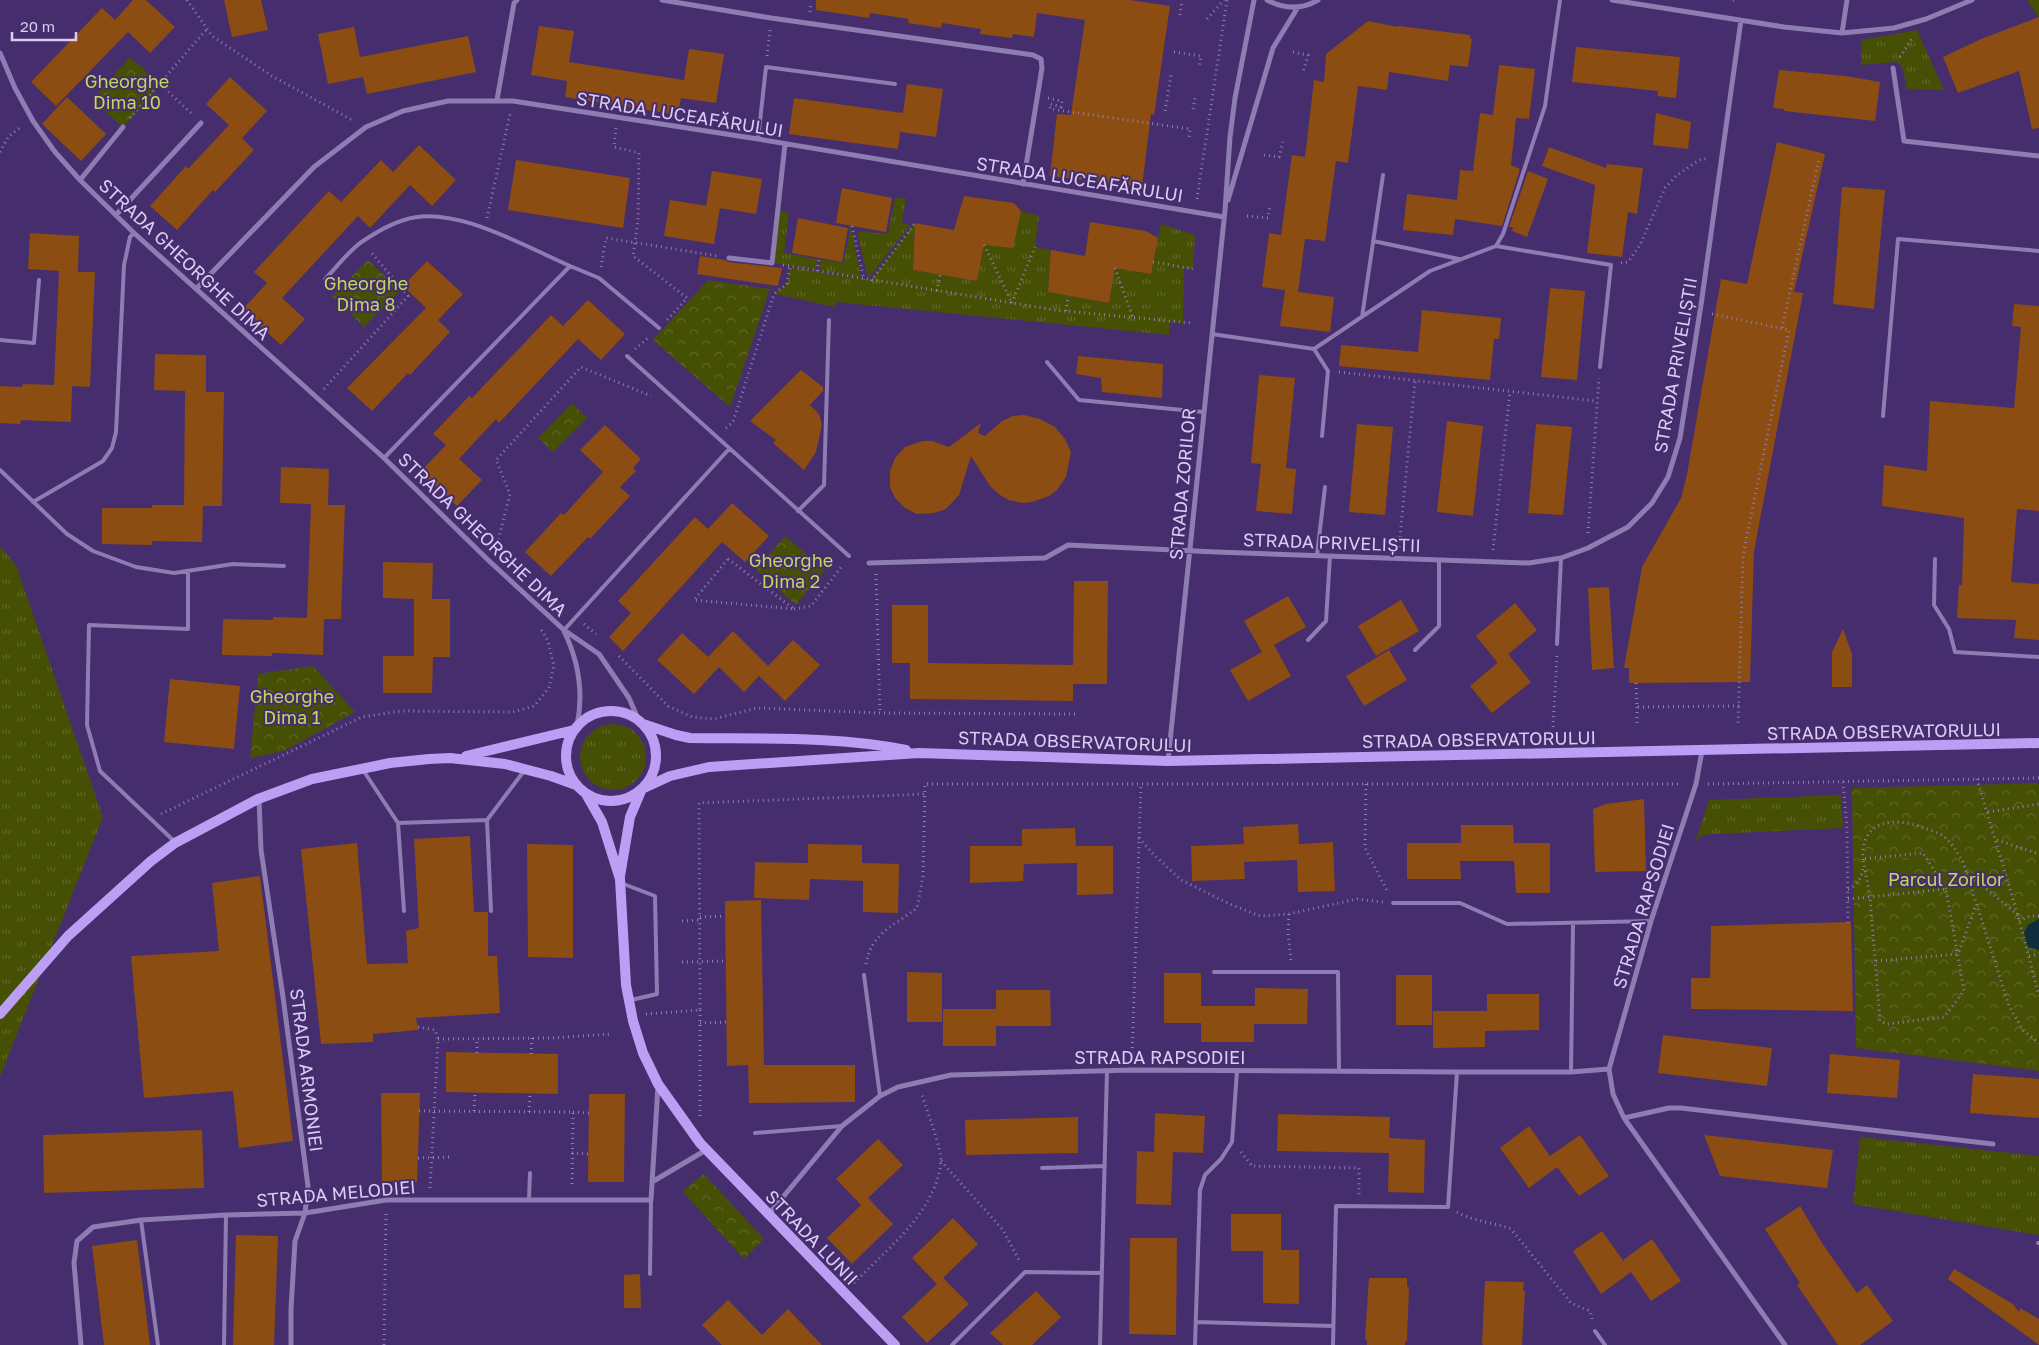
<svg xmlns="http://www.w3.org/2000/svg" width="2039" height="1345" font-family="'Golos Text',sans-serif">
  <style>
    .grass { fill: url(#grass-tufts) }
    .park { fill: url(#park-crowns) }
    .garden { fill: #455004 }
    .water { fill: #102d40 }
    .building { fill: #8b4d11 }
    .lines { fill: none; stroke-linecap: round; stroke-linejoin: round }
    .path { stroke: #907db1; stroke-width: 3; stroke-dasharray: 1 4; stroke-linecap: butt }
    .lane { stroke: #8e7db2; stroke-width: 4 }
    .street { stroke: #8e7db2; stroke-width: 5 }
    .secondary { stroke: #bc9ff4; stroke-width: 10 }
    .labels { text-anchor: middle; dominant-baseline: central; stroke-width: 4; stroke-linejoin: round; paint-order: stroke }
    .park-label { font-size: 18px; fill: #c1d95e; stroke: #462d6d }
    .street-label { font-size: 18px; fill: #d9cdf4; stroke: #462d6d }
  </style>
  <defs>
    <pattern id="grass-tufts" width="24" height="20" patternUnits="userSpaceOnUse" patternTransform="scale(1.25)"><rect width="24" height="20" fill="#455004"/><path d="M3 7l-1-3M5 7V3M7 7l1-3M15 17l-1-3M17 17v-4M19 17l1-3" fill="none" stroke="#5f6829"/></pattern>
    <pattern id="park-crowns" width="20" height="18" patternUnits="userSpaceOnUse" patternTransform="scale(1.25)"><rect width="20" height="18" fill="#455004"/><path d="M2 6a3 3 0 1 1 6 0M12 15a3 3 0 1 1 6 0" fill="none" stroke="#5f6829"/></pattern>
  </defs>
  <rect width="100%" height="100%" fill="#462d6d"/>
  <!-- grass -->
  <path class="grass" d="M2027 0H2039V18Z
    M1917 30 1944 90 1907 89 1903 69 1897 62 1861 65V40Z
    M895 198H906L902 223 910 225 868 279 857 231 888 234Z
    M779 211 789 213 784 253 817 259 816 270 774 263Z
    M1021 211 1039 216 1035 247 1051 250 1048 292 1109 303 1115 268 1151 274 1161 224 1195 235 1193 269 1184 268 1183 323 1170 322 1169 335 836 302 835 307 774 294 787 284 790 267 871 280 915 223 913 270 977 281 984 245Z
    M851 226 861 278 819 270 821 259 843 263Z
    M0 546 16 565 103 817 0 1077Z
    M580 757a33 33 0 1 1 66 0a33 33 0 1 1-66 0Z
    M1841 795 1843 828 1712 834 1701 836 1695 843 1709 800Z
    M1860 1137 2039 1156V1235L1853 1204Z"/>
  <!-- park -->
  <path class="park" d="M130 57 161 85 123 127 92 100Z
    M368 260 400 291 364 327 332 296Z
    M708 280 770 289 730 407 653 340Z
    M572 403 587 418 553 452 538 438Z
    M785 536 825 570 796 605 756 570Z
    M313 666 355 712 284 751 250 758 258 674Z
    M2039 783V1071L1856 1048 1852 788Z
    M704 1174 764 1239 744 1259 682 1191Z"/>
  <!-- garden -->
  <path class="garden" d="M1914 859 1916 886 1875 890 1873 863Z"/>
  <!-- water -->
  <path class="water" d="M2039 919V950L2028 947 2024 933 2028 925Z"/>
  <!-- building -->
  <path class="building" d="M133 0H146L175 27 150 53 128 32 56 106 31 82 102 8 115 20Z
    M224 0H261L268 30 232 37Z
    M816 0H1130L1170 6 1154 115 1151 114 1142 187 1050 176 1057 114 1071 115 1085 20 1037 13 1034 37 1013 34 1012 38 980 34 981 29 942 23 941 28 908 23 909 19 870 13 869 18 816 10Z
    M2039 17V128L2032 129 2019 71 1958 93 1943 57 1981 39Z
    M1368 21 1398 27 1399 26 1470 35V38L1472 39 1468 67 1450 65 1448 81 1389 72 1387 90 1358 86 1348 163 1336 161 1325 241 1305 239 1298 292 1262 287 1269 233 1281 235 1292 155 1305 157 1314 80 1324 82 1326 54Z
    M539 26 574 31 569 62 684 80 689 49 724 54 716 103 681 98 678 115 565 97 567 81 531 75Z
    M354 27 360 57 468 36 476 72 367 94 363 77 328 84 318 34Z
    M1576 47 1680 57 1676 98 1658 96V91L1572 82Z
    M1499 65 1535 69 1529 119 1516 118 1511 165 1520 169 1502 226 1455 219 1453 235 1403 230 1407 194 1457 200 1460 170 1473 171 1480 113 1493 115Z
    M1779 70 1846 76 1880 82 1875 121 1784 111V109L1773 108Z
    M230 77 267 111 242 138 254 150 215 192 213 190 177 230 150 206 186 166 188 169 229 125 206 104Z
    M907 84 943 89 936 137 900 132 898 149 789 134 794 98 903 113Z
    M67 97 106 134 81 161 42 124Z
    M1656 113 1691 122 1688 149 1653 145Z
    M1777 142 1825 154 1794 292 1803 293 1754 551 1750 682 1629 683V668H1624L1642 567 1681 498 1687 474 1721 279 1747 284Z
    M419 145 456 180 432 206 410 185 370 228 358 216 282 298 305 319 281 345 242 310 267 283 254 272 329 191 341 202 381 160 393 172Z
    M1549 147 1606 168 1607 164 1643 168 1637 214 1628 212 1622 257 1587 253 1595 185 1542 166Z
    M516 160 630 178 623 228 508 210Z
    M712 171 762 179 756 214 706 206Z
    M1528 171 1548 179 1527 237 1512 231 1513 227H1509Z
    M1842 187 1885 190 1874 309 1833 304Z
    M842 188 892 198 886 232 836 223Z
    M964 196 1014 203 1021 211 1013 248 984 245 977 281 913 270 915 223 954 230Z
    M670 200 720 208 714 244 664 236Z
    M798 218 848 228 842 262 792 253Z
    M1090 222 1146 231 1158 238 1151 274 1115 268 1109 303 1048 292 1051 250 1085 256Z
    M30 233 79 236 78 272H95L90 387 72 386 71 422 21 420 20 424 0 423V386L22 387 23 384 54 385 59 271 28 269Z
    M700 256 725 260 728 262 782 268 778 286 697 274Z
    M427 261 463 294 438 320 450 332 410 375 408 373 372 411 347 388 426 308 403 286Z
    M1550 288 1585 291 1577 380 1541 377Z
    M1285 290 1334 297 1330 332 1280 326Z
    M588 300 625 334 601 360 578 339 499 423 496 419 459 459 482 480 457 506 420 472 446 445 433 434 469 396 472 398 551 315 563 326Z
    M2014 304 2039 306V511L2017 509 2011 582 2039 584V640L2014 638 2016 620 1957 618 1959 585H1962L1964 518 1882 506 1884 465 1927 471 1930 401 2014 408 2021 327 2012 326Z
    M1422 310 1501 318 1499 339H1494L1490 380 1339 366 1341 345 1418 352Z
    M155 354 206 355V392H224L222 506H203L202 542 152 541V545L102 544V508H152V505H184L185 391 154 390Z
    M1078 356 1163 364 1162 398 1102 392 1101 378 1076 374Z
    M801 370 823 387V391L810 405 819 414 822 425 816 452 804 470 773 443 776 440 750 421Z
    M1259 375 1295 378 1286 468 1296 469 1292 514 1256 511 1261 464 1251 463Z
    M1024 415 1040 419 1055 427 1065 439 1071 452 1066 477 1057 490 1049 496 1032 502 1022 503 1009 500 1000 495 990 486 971 456 959 495 946 509 934 513 917 514 905 508 895 498 890 487V471L895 458 905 447 923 441H932L949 447 981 423 978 433 985 436 1002 421 1013 416Z
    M1447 421 1483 426 1473 516 1437 512Z
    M1357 424 1393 427 1385 515 1349 512Z
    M1536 424 1572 427 1563 515 1528 513Z
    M605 425 641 459 633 468 636 471 620 487 630 496 590 539 588 537 551 576 525 552 561 513 564 515 603 472 580 450Z
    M281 467 329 469 328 505H345L341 619H324L323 655 272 653V656L222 655 223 619 273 620V617L307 618 311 504 280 503Z
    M732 503 769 536 745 562 722 542 623 651 609 637 631 613 618 601 695 517 708 529Z
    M383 562 433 563 432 599H450V657H433L432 693H383V656H414V599L383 598Z
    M1074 581H1108L1107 684H1073V701L910 699V663H892V605H928V663L1073 665Z
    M1609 587 1614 668 1592 670 1588 588Z
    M1288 596 1306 627 1274 645 1291 676 1248 701 1230 670 1262 652 1244 621Z
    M1401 600 1419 631 1376 656 1358 626Z
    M1515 603 1537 630 1498 663 1476 636Z
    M1843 629 1852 654V687H1832V652Z
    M733 631 768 666 764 670 793 640 820 665 785 701 759 676 744 692 719 667 694 694 657 660 682 633 708 657Z
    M1389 650 1407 680 1364 706 1346 676Z
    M1508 654 1531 682 1492 713 1470 686Z
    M170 679 240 686 234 749 164 742Z
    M1644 799 1646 871 1595 872 1593 809 1606 804Z
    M1298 824 1299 844 1333 842 1335 891 1298 892 1297 860 1244 862 1245 879 1192 881 1191 846 1244 844 1243 827Z
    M1461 825H1513L1514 843H1550V893H1516L1514 861H1460L1461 879H1407V843H1461Z
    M1075 828 1076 846H1113V894L1077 895V863L1024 864 1023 881 970 883V846H1022V829Z
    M470 836 474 912H488V956H497L500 1013 416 1018 418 1030 373 1034V1042L321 1044 301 849 357 843 367 964 408 963 406 931 419 928 414 839Z
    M527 844 573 845V958L528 957Z
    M808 844 862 845V863L899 864 898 913 863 912V881L810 879 809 900 754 898 755 862 808 863Z
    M260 876 293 1141 239 1148 233 1091 144 1098 131 956 219 951 212 883Z
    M761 900 764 1065H855V1102L749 1103 748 1065 727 1066 725 901Z
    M1851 922 1853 1011 1691 1009V978H1710L1711 926Z
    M907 972 942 973V1022H907Z
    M1164 973H1201V1006H1255V988L1308 989 1307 1024H1254V1042H1201V1023H1164Z
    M1396 975H1432V1025H1396Z
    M996 990H1050L1051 1026H996V1046H943V1009H996Z
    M1487 994H1539V1030L1485 1031V1047L1433 1048V1011H1487Z
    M1663 1035 1772 1048 1767 1086 1658 1073Z
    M446 1052 558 1054V1094L446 1092Z
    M1830 1054 1900 1060 1897 1098 1827 1093Z
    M1973 1074 2039 1079V1118L1970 1113Z
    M381 1093H420L417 1182 382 1181Z
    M589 1094H625L624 1182H588Z
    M1155 1113 1205 1116 1203 1153 1173 1152 1171 1205 1136 1204 1137 1151 1154 1152Z
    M1278 1114 1390 1117 1389 1138 1425 1140 1424 1193 1388 1192 1389 1153 1277 1151Z
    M1078 1117V1153L966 1155 965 1120Z
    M1529 1126 1550 1156 1580 1135 1609 1176 1579 1196 1557 1167 1529 1188 1500 1148Z
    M202 1130 204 1188 44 1193 43 1135Z
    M1704 1135 1833 1150 1827 1188 1720 1176Z
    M878 1139 903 1165 868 1198 893 1224 852 1264 827 1238 861 1205 836 1179Z
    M1800 1206 1822 1243 1857 1293 1867 1285 1893 1321 1860 1345H1838L1797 1285 1800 1283 1765 1229Z
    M1231 1214H1281V1250H1299V1304L1263 1303V1251H1231Z
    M953 1218 978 1244 943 1278 969 1304 927 1343 902 1317 937 1284 912 1258Z
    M1602 1231 1629 1269 1623 1260 1652 1239 1681 1281 1651 1301 1631 1272 1601 1294 1573 1251Z
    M236 1235 278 1236 274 1345H233Z
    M1130 1238H1177L1176 1335 1129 1334Z
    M137 1240 150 1345H104L92 1246Z
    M1954 1269 2013 1304 2019 1312 2020 1308 2039 1319V1345L1948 1279Z
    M640 1274 641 1308H624V1275Z
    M1369 1278H1407V1287H1409L1407 1341H1405V1345H1367V1340L1365 1339Z
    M1485 1281 1524 1282 1523 1291H1525L1522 1345H1483L1482 1343Z
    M1036 1291 1061 1317 1032 1345H1003L990 1333Z
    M728 1300 762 1335 788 1309 822 1345H722L702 1325Z"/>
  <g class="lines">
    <!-- path -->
    <path class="path" d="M187 0 212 36 272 76 354 121
      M1733 0H1737
      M810 12 811 2
      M1180 15 1182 0
      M1207 19 1224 0
      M1174 52 1201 56 1199 68
      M1293 52 1308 55 1303 72
      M767 56 770 30
      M1900 57 1913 37
      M161 85 192 114
      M1048 98 1062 101 1061 107 1050 104V109L1190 129 1189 139
      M1193 109 1195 98
      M1165 111 1171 75
      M130 118 206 30
      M616 128 614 147 639 153 638 221 633 256 687 298 667 320
      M0 152 8 137 22 126
      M1264 155 1279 157 1283 142
      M1197 199 1227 0
      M1247 216 1268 218 1270 205
      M487 218 510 114
      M852 226 864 280
      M984 245 1012 303
      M1153 262 1193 269
      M1621 263 1628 262 1640 245 1665 188 1676 176 1699 160 1709 158
      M783 265 1055 310 1191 323
      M601 267 606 238 718 256
      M1115 268 1133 318
      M817 271 819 258
      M871 281 915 223
      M937 291 940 275
      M1012 303 1035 247
      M1066 311 1068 297
      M1712 314 1789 330 1743 555 1738 725
      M1782 328 1819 159
      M635 349 649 337
      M1339 372 1596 401
      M324 389 408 296 370 251
      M726 428 733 422 774 294 787 284 790 267
      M1588 533 1599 378
      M1399 547 1415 381
      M496 549 510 494 496 460 581 367 651 396
      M1493 550 1510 391
      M728 559 794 609 694 600Z
      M876 574 880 713
      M794 609 811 606 842 566
      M584 624 596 634
      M619 656 668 706 692 717 714 719 757 708 880 713 1078 714
      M1636 683 1637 707 1739 706
      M1637 707V726
      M1553 727 1557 656
      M1977 779 2018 916 2039 996
      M1843 782 1847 828 1848 923
      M1366 784 1365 848 1388 893
      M1708 784 2039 778
      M1988 812 2039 804
      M161 814 362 717 401 711 513 712 534 706 549 688 554 666 548 641 540 628
      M1139 838 1152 853 1181 880 1232 905 1260 916 1289 914 1357 899 1383 902
      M1997 840 2039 854
      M1863 860C1860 820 1893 816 1924 828 1930 830 1937 832 1942 835 1952 843 1957 852 1963 862L2009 1006 2023 1030 2039 1043
      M1967 873 2018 915
      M1848 889C1857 886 1863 876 1863 866
      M1848 899 1870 897 1880 1021 1887 1024 1944 1017 1964 991 1946 889 1870 897 1863 859 1923 853 1946 889
      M1289 914 1288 934 1291 960
      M700 917 725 916
      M682 921 700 920
      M2019 921 2030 916H2039
      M2029 956 2039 954
      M1876 961 1958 954 1976 905
      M682 962 726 961
      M866 964C871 933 894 926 917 908L923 876 925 784H1682
      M700 1010V1117
      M646 1014 700 1010 699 803 926 794
      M700 1023 727 1022
      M418 1027 435 1030 438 1039 430 1189
      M438 1039 552 1038 611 1034
      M477 1053V1039
      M531 1054 532 1038
      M1132 1058 1141 784
      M419 1111 573 1112 572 1188
      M474 1111 475 1092
      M529 1112 530 1094
      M573 1112 589 1113
      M1241 1152 1252 1166 1359 1168V1195
      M572 1153 589 1154
      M418 1158 452 1157
      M941 1161 1003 1230 1020 1262
      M1457 1212C1474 1222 1493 1222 1511 1229L1571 1303 1590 1311 1592 1319
      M854 1283C888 1248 935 1213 941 1162 942 1150 926 1108 922 1095
      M384 1345 386 1213"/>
    <!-- lane -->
    <path class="lane" d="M758 139 766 67 895 84
      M1373 241 1459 259
      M1496 246 1611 265 1600 367
      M570 266 599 278 659 328
      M325 279C337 267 349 250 363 241 375 233 390 224 404 220 452 203 526 247 570 266L384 458
      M1362 317 1383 175
      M1212 334 1314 349 1430 271 1496 246 1503 234 1545 106 1560 0
      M0 340 34 343 39 280
      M1314 349 1328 371 1322 436
      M627 356 849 556
      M1047 362 1079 400 1203 412
      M1883 416 1898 239 2039 251
      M0 470 67 534 93 551 136 567 174 573 233 564 284 566
      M33 502 103 461 112 448 116 432 124 265 130 237 134 233
      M798 511 824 485 829 320
      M1317 555 1325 487
      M1935 559 1934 605 1949 629 1955 652 2039 657
      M564 630 729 449
      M1308 640 1326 621 1330 556
      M1557 644 1561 558
      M1415 650 1439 626V560
      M363 770 398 823 487 820
      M398 823 404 911
      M174 841 100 771 87 725 89 625 188 629V571
      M621 883 655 896 657 994 631 1000
      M1393 903H1460L1507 924 1651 921
      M491 911 487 820 524 771
      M1214 972H1338L1339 1071
      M864 975 880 1096
      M1571 1072 1573 924
      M755 1133 842 1126
      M1042 1168 1105 1166
      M529 1199 530 1173
      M141 1220 158 1345
      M2038 1243H2039
      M650 1274 651 1200
      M1196 1322 1333 1326
      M1595 1331 1605 1345
      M224 1345 226 1215
      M952 1345 1025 1272 1102 1273
      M1100 1345 1107 1070
      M1195 1345 1200 1190 1205 1175 1221 1159 1232 1142 1237 1071
      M1333 1345 1336 1206 1448 1207 1457 1072"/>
    <!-- street -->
    <path class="street" d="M662 0 771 18 1033 55 1041 59 1042 68 1023 184
      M1267 0C1284 9 1301 10 1318 0
      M1612 0 1784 27 1842 33 1894 28 1926 19 1972 0
      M1842 33 1847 0
      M0 53 15 88 33 121 55 152 80 180 134 233 384 458 487 559 564 630 599 654 629 698 639 721
      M1893 68 1904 141 2039 156
      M497 100 514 3 517 0
      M80 180 123 127
      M1228 200 1273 48 1298 7
      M116 215 201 123
      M729 258 772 263 785 144
      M196 289 314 167 366 127 403 111 448 101H513L758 139 1224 217
      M869 563 1045 558 1068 545 1216 552 1529 563 1561 558 1588 548 1628 527 1652 503 1668 477 1680 438 1701 305 1741 20
      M564 631C579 662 584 692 577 726
      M1702 751 1696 784 1651 921 1609 1069 1613 1094 1624 1118 1785 1345
      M1168 761 1225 210 1230 137 1235 98 1254 0
      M259 799 261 850 283 997 308 1186 305 1213 295 1241 291 1309V1345
      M1624 1118 1669 1108H1681L1993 1144
      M652 1182 706 1150
      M768 1215 842 1126 880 1096 898 1087 951 1075 1131 1070 1457 1072H1571L1609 1069
      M81 1345 74 1263 77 1241 93 1227 141 1220 226 1215 305 1213 386 1200H651L658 1086"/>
    <!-- secondary -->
    <path class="secondary" d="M566 756a45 45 0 1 1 90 0a45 45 0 1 1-90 0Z
      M643 724 676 735 690 738C760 739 838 736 906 750
      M466 756 574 730
      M644 788 670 776 709 767 919 753 1168 761 2039 743
      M586 794 602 822 620 879 626 985 633 1021 643 1053 658 1084 700 1143 895 1345
      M620 876 630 817 641 791
      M0 1014 68 936 151 861 175 843 258 799 312 779 390 763 429 759 450 758 505 764 551 776 576 785"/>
  </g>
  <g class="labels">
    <!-- park labels -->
    <g class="park-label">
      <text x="127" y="81">Gheorghe<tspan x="127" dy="21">Dima 10</tspan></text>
      <text x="366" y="283">Gheorghe<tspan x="366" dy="21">Dima 8</tspan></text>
      <text x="791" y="560">Gheorghe<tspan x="791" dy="21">Dima 2</tspan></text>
      <text x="292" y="696">Gheorghe<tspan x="292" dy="21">Dima 1</tspan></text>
      <text x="1946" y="879">Parcul Zorilor</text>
    </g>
    <!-- street labels -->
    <g class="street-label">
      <text transform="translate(680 114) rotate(9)">STRADA LUCEAFĂRULUI</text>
      <text transform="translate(1080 179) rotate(9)">STRADA LUCEAFĂRULUI</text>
      <text transform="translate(185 259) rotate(43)">STRADA GHEORGHE DIMA</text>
      <text transform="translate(1675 365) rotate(-80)">STRADA PRIVELIȘTII</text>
      <text transform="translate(1182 484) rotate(-85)">STRADA ZORILOR</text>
      <text transform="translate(483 534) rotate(44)">STRADA GHEORGHE DIMA</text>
      <text transform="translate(1332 542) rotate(2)">STRADA PRIVELIȘTII</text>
      <text transform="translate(1884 731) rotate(-1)">STRADA OBSERVATORULUI</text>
      <text transform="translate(1479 739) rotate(-1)">STRADA OBSERVATORULUI</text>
      <text transform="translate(1075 741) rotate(2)">STRADA OBSERVATORULUI</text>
      <text transform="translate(1643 906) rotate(-73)">STRADA RAPSODIEI</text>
      <text x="1160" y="1057">STRADA RAPSODIEI</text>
      <text transform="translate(307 1070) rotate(83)">STRADA ARMONIEI</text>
      <text transform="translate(336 1193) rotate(-5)">STRADA MELODIEI</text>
      <text transform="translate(812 1237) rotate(46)">STRADA LUNII</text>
    </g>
  </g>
  <!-- scale -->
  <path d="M12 32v8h64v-8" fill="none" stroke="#d9cdf4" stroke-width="2.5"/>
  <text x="20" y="32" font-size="15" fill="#d9cdf4" stroke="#462d6d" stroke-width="4" paint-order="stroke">20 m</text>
</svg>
